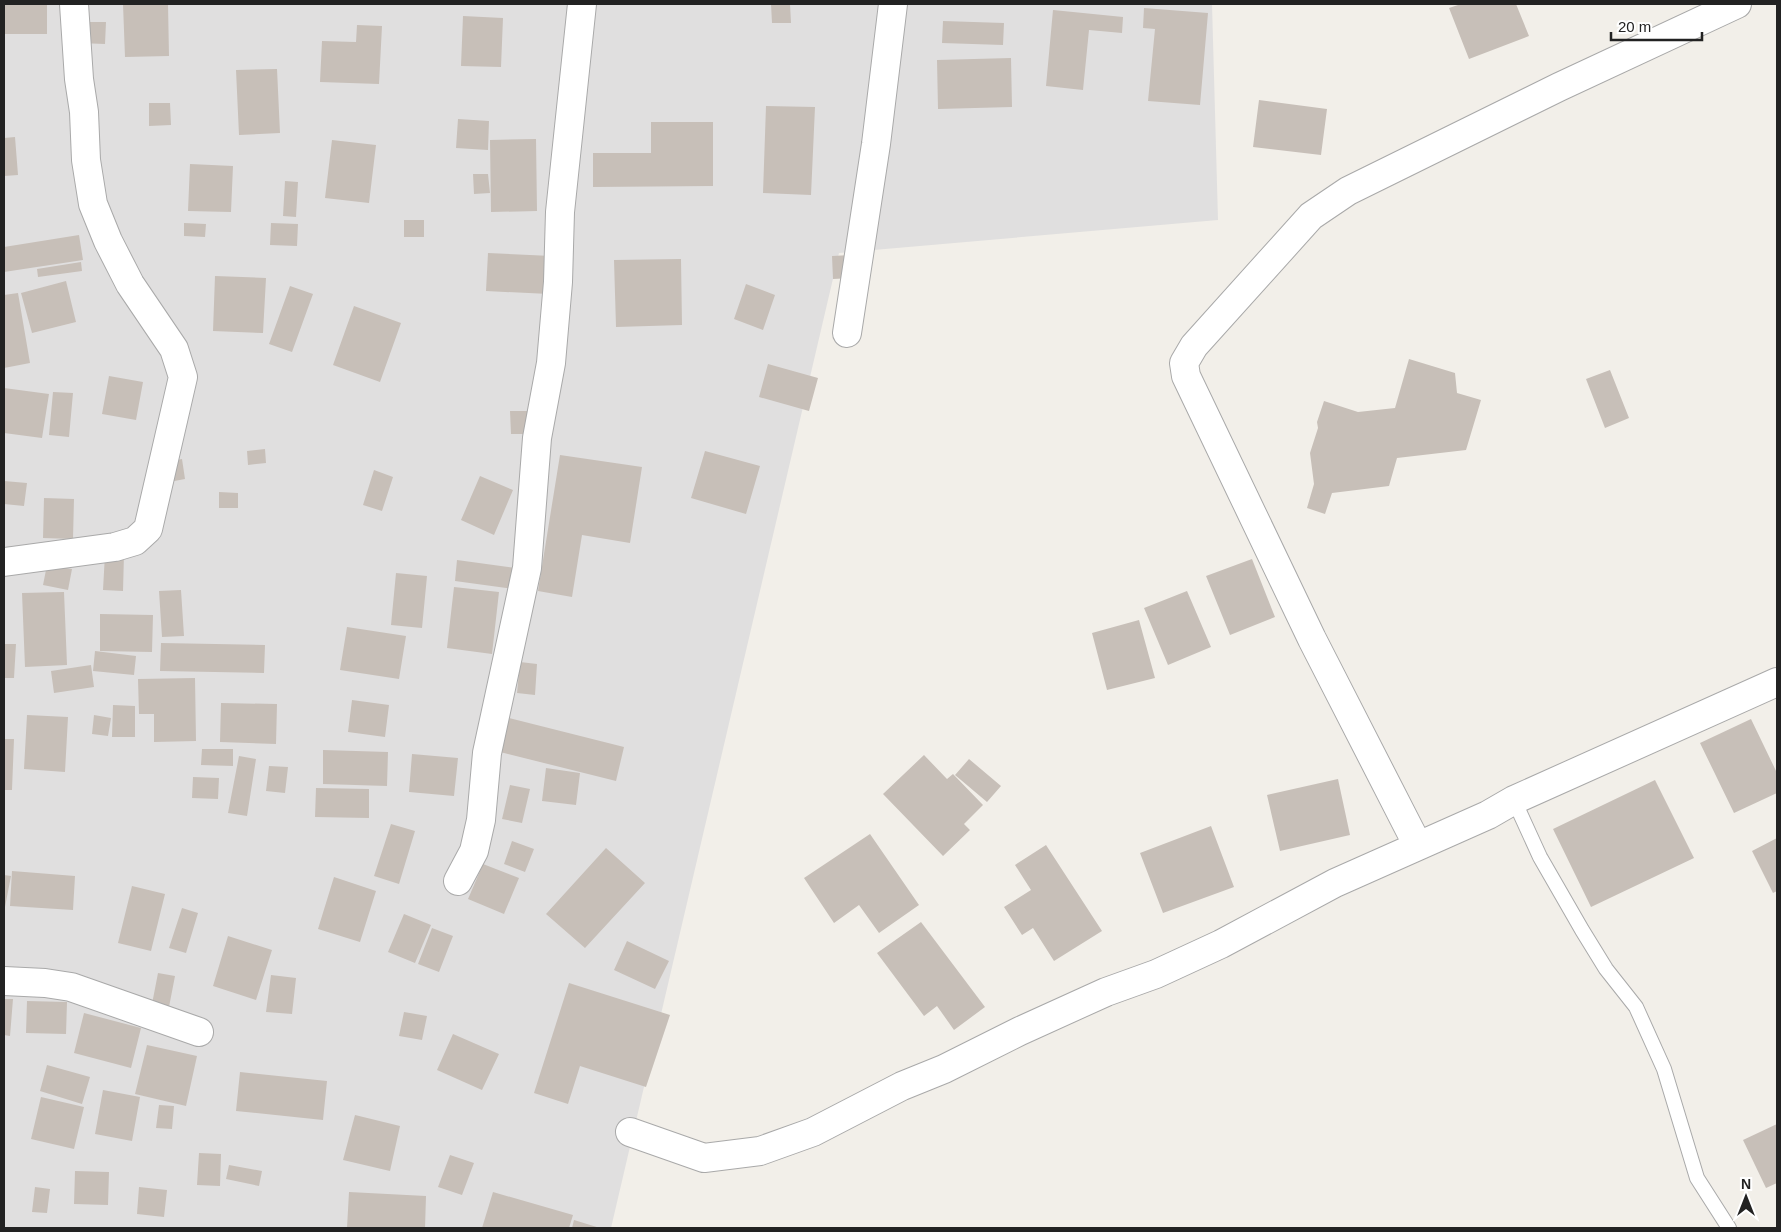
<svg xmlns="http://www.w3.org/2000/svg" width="1781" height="1232" font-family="Arial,sans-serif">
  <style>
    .residential { fill: #e0dfdf }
    .building { fill: #c7bfb8 }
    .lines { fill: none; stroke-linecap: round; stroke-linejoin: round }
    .service-casing { stroke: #a9a9a9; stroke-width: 16 }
    .minor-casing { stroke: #a9a9a9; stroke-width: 30 }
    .service { stroke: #fff; stroke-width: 14 }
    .minor { stroke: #fff; stroke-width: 28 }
  </style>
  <rect width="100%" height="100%" fill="#f2efe9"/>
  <!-- residential -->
  <path class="residential" d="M4 4H1212L1218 220 839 253 611 1228H4Z"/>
  <!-- building -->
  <path class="building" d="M4 4H47V34H4Z
    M123 4H168L169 56 125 57Z
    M771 4H790L791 23H772Z
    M1461 4H1516L1529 36 1469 59 1449 8Z
    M1144 8 1208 13 1200 105 1148 101 1155 29 1143 28Z
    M1053 10 1123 17 1122 33 1089 30 1083 90 1046 86Z
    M463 16 503 18 501 67 461 66Z
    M943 21 1004 23 1003 45 942 43Z
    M80 22H106L105 44 79 43Z
    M357 25 382 26 379 84 320 82 322 41 356 42Z
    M1011 58 1012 107 938 109 937 60Z
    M277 69 280 133 239 135 236 70Z
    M1259 100 1327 109 1321 155 1253 147Z
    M149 103H170L171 125 149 126Z
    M766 106 815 107 811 195 763 193Z
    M458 119 489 121 488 150 456 148Z
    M651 122H713V186L593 187V153H651Z
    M15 137 18 175 4 176V138Z
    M536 139 537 211 491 212 490 140Z
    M332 140 376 145 369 203 325 198Z
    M190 164 233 166 231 212 188 211Z
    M473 174H488L490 193 474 194Z
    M285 181 298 182 296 217 283 216Z
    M404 220H424V237H404Z
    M184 223 206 224 205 237 184 236Z
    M271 223 298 224 297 246 270 245Z
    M79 235 83 260 4 272V247Z
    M488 253 551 256 549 294 486 291Z
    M851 255 852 278 833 279 832 256Z
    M681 259 682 325 616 327 614 260Z
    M81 262 82 271 38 277 37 269Z
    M215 276 266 278 263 333 213 331Z
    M66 281 76 322 32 333 21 293Z
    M746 284 775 295 763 330 734 319Z
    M290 286 313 294 292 352 269 344Z
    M18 293 30 363 4 368V295Z
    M354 306 401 323 380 382 333 365Z
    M1409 359 1455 373 1457 393 1481 400 1466 450 1397 458 1389 486 1332 493 1325 514 1307 508 1314 484 1310 453 1318 428 1317 422 1324 401 1358 412 1395 408Z
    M768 364 818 378 809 411 759 397Z
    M1610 370 1629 418 1605 428 1586 379Z
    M109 376 143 382 136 420 102 414Z
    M4 388 49 394 42 438 4 433Z
    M53 392 73 393 69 437 49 435Z
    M510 411H528V434H511Z
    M265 449 266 463 248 465 247 451Z
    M705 451 760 466 746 514 691 498Z
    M560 455 642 467 630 543 582 535 572 597 538 591Z
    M182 459 185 479 169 482 166 462Z
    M374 470 393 477 382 511 363 505Z
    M480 476 513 490 494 535 461 520Z
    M4 481 27 483 24 506 4 504Z
    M219 492 238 493V508H219Z
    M44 498 74 499 73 539 43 538Z
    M105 554H124L123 591 103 590Z
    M1252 559 1275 617 1230 635 1206 576Z
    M457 560 516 568 513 589 455 581Z
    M47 565 72 569 68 590 43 585Z
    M396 573 427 576 422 628 391 625Z
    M454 587 499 592 492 654 447 648Z
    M181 590 184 636 162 637 159 591Z
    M1187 591 1211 647 1168 665 1144 608Z
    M64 592 67 665 25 667 22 593Z
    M100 614 153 615 152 652 100 651Z
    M1139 620 1155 678 1107 690 1092 633Z
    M347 627 406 636 399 679 340 670Z
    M161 643 265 645 264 673 160 671Z
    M4 644H16L14 678H4Z
    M95 651 136 656 134 675 93 671Z
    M520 662 537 664 535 695 517 693Z
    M91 665 94 687 54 693 51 671Z
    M195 678 196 741 154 742V714H139L138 679Z
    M352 700 389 705 385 737 348 732Z
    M221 703 277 704 276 744 220 742Z
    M113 705 135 706V737H112Z
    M27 715 68 717 65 772 24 769Z
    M94 715 111 718 108 736 92 734Z
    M509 718 624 747 616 781 500 752Z
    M1751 719 1777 773V793L1734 813 1700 743Z
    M4 739H14L12 790H4Z
    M202 749H233V766L201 765Z
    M323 750 388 752 387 786 323 784Z
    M412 754 458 758 454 796 409 792Z
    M924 755 947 779 953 774 983 805 964 824 970 830 943 856 883 794Z
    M239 756 256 759 247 816 228 813Z
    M969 759 1001 786 987 802 955 775Z
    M269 766 288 767 285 793 266 791Z
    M546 768 580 773 576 805 542 801Z
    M193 777 219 778 218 799 192 798Z
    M1338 779 1350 835 1280 851 1267 795Z
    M1655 780 1694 858 1591 907 1553 829Z
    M510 785 530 789 522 823 502 819Z
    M316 788 369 789V818L315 817Z
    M391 824 415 831 399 884 374 876Z
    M1211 826 1234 887 1163 913 1140 853Z
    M870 834 919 905 879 933 859 905 834 923 804 878Z
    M1777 838V891L1773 893 1752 851Z
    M512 841 534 849 525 872 504 864Z
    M1046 845 1102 931 1054 961 1033 928 1022 935 1004 907 1031 890 1015 865Z
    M606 848 645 883 585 948 546 914Z
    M483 864 519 878 504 914 468 899Z
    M12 871 75 876 73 910 10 906Z
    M4 875 11 876 5 907H4Z
    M334 877 376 891 360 942 318 929Z
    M132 886 165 894 151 951 118 943Z
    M182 908 198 913 186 953 169 948Z
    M404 914 431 925 415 963 388 952Z
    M921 922 985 1007 954 1030 937 1006 924 1016 877 953Z
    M432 928 453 936 439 972 418 964Z
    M228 936 272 950 256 1000 213 986Z
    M627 941 669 961 655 989 614 970Z
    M158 973 175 976 169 1007 152 1004Z
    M271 975 296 978 292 1014 266 1012Z
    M569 983 670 1015 646 1087 580 1066 568 1104 534 1093Z
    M4 999H13L10 1036 4 1035Z
    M27 1001 67 1002 66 1034 26 1033Z
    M404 1012 427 1016 422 1040 399 1036Z
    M84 1013 141 1028 131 1068 74 1053Z
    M453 1034 499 1054 482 1090 437 1070Z
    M147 1045 197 1056 186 1106 135 1094Z
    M47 1065 90 1077 82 1104 40 1091Z
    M240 1072 327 1081 323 1120 236 1111Z
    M103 1090 140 1097 132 1141 95 1134Z
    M41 1097 84 1107 74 1149 31 1139Z
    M159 1105 174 1106 172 1129 156 1128Z
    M355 1115 400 1126 390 1171 343 1160Z
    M1777 1124V1183L1766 1188 1743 1140Z
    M199 1153 221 1154 220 1186 197 1185Z
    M450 1155 474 1163 462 1195 438 1187Z
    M229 1165 262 1171 259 1186 226 1179Z
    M75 1171 109 1172 108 1205 74 1204Z
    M35 1187 50 1189 47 1213 32 1212Z
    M139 1187 167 1190 164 1217 137 1214Z
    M349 1192 426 1196 425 1228H347Z
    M493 1192 573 1215 569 1228H482Z
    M574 1220 600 1228H572Z"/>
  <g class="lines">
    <defs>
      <path id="service" d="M1514 800 1540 857 1582 930 1606 969 1636 1007 1664 1069 1697 1178 1729 1228"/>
      <path id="minor" d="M847 333 876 144 893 4
        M4 562 115 547 135 541 148 529 183 377 174 349 130 284 108 241 93 204 86 160 84 112 79 79 74 4
        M1418 846 1312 639 1186 376 1184 363 1194 346 1311 216 1348 191 1559 87 1737 4
        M458 881 474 851 481 820 487 753 527 568 537 438 551 363 558 282 560 212 582 4
        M4 981 45 983 71 987 199 1032
        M630 1132 704 1158 760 1151 813 1132 902 1086 944 1069 1020 1031 1106 992 1156 974 1221 944 1335 883 1488 815 1514 800 1777 682"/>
    </defs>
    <!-- service casing -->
    <use href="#service" class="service-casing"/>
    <!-- minor casing -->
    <use href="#minor" class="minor-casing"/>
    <!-- service -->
    <use href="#service" class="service"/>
    <!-- minor -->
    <use href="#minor" class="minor"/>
  </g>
  <!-- border -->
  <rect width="1781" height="1232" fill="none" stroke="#222222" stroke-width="10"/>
  <!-- north arrow -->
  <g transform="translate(1746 1197)" stroke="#ffffff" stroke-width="4" paint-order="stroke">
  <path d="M0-4L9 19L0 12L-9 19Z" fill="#222222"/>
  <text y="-8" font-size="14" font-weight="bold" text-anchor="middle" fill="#222222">N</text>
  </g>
  <!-- scale -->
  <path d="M1611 32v8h91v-8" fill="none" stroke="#222222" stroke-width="2.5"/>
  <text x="1618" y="32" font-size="15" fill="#222222" stroke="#ffffff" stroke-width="4" paint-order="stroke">20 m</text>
</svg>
